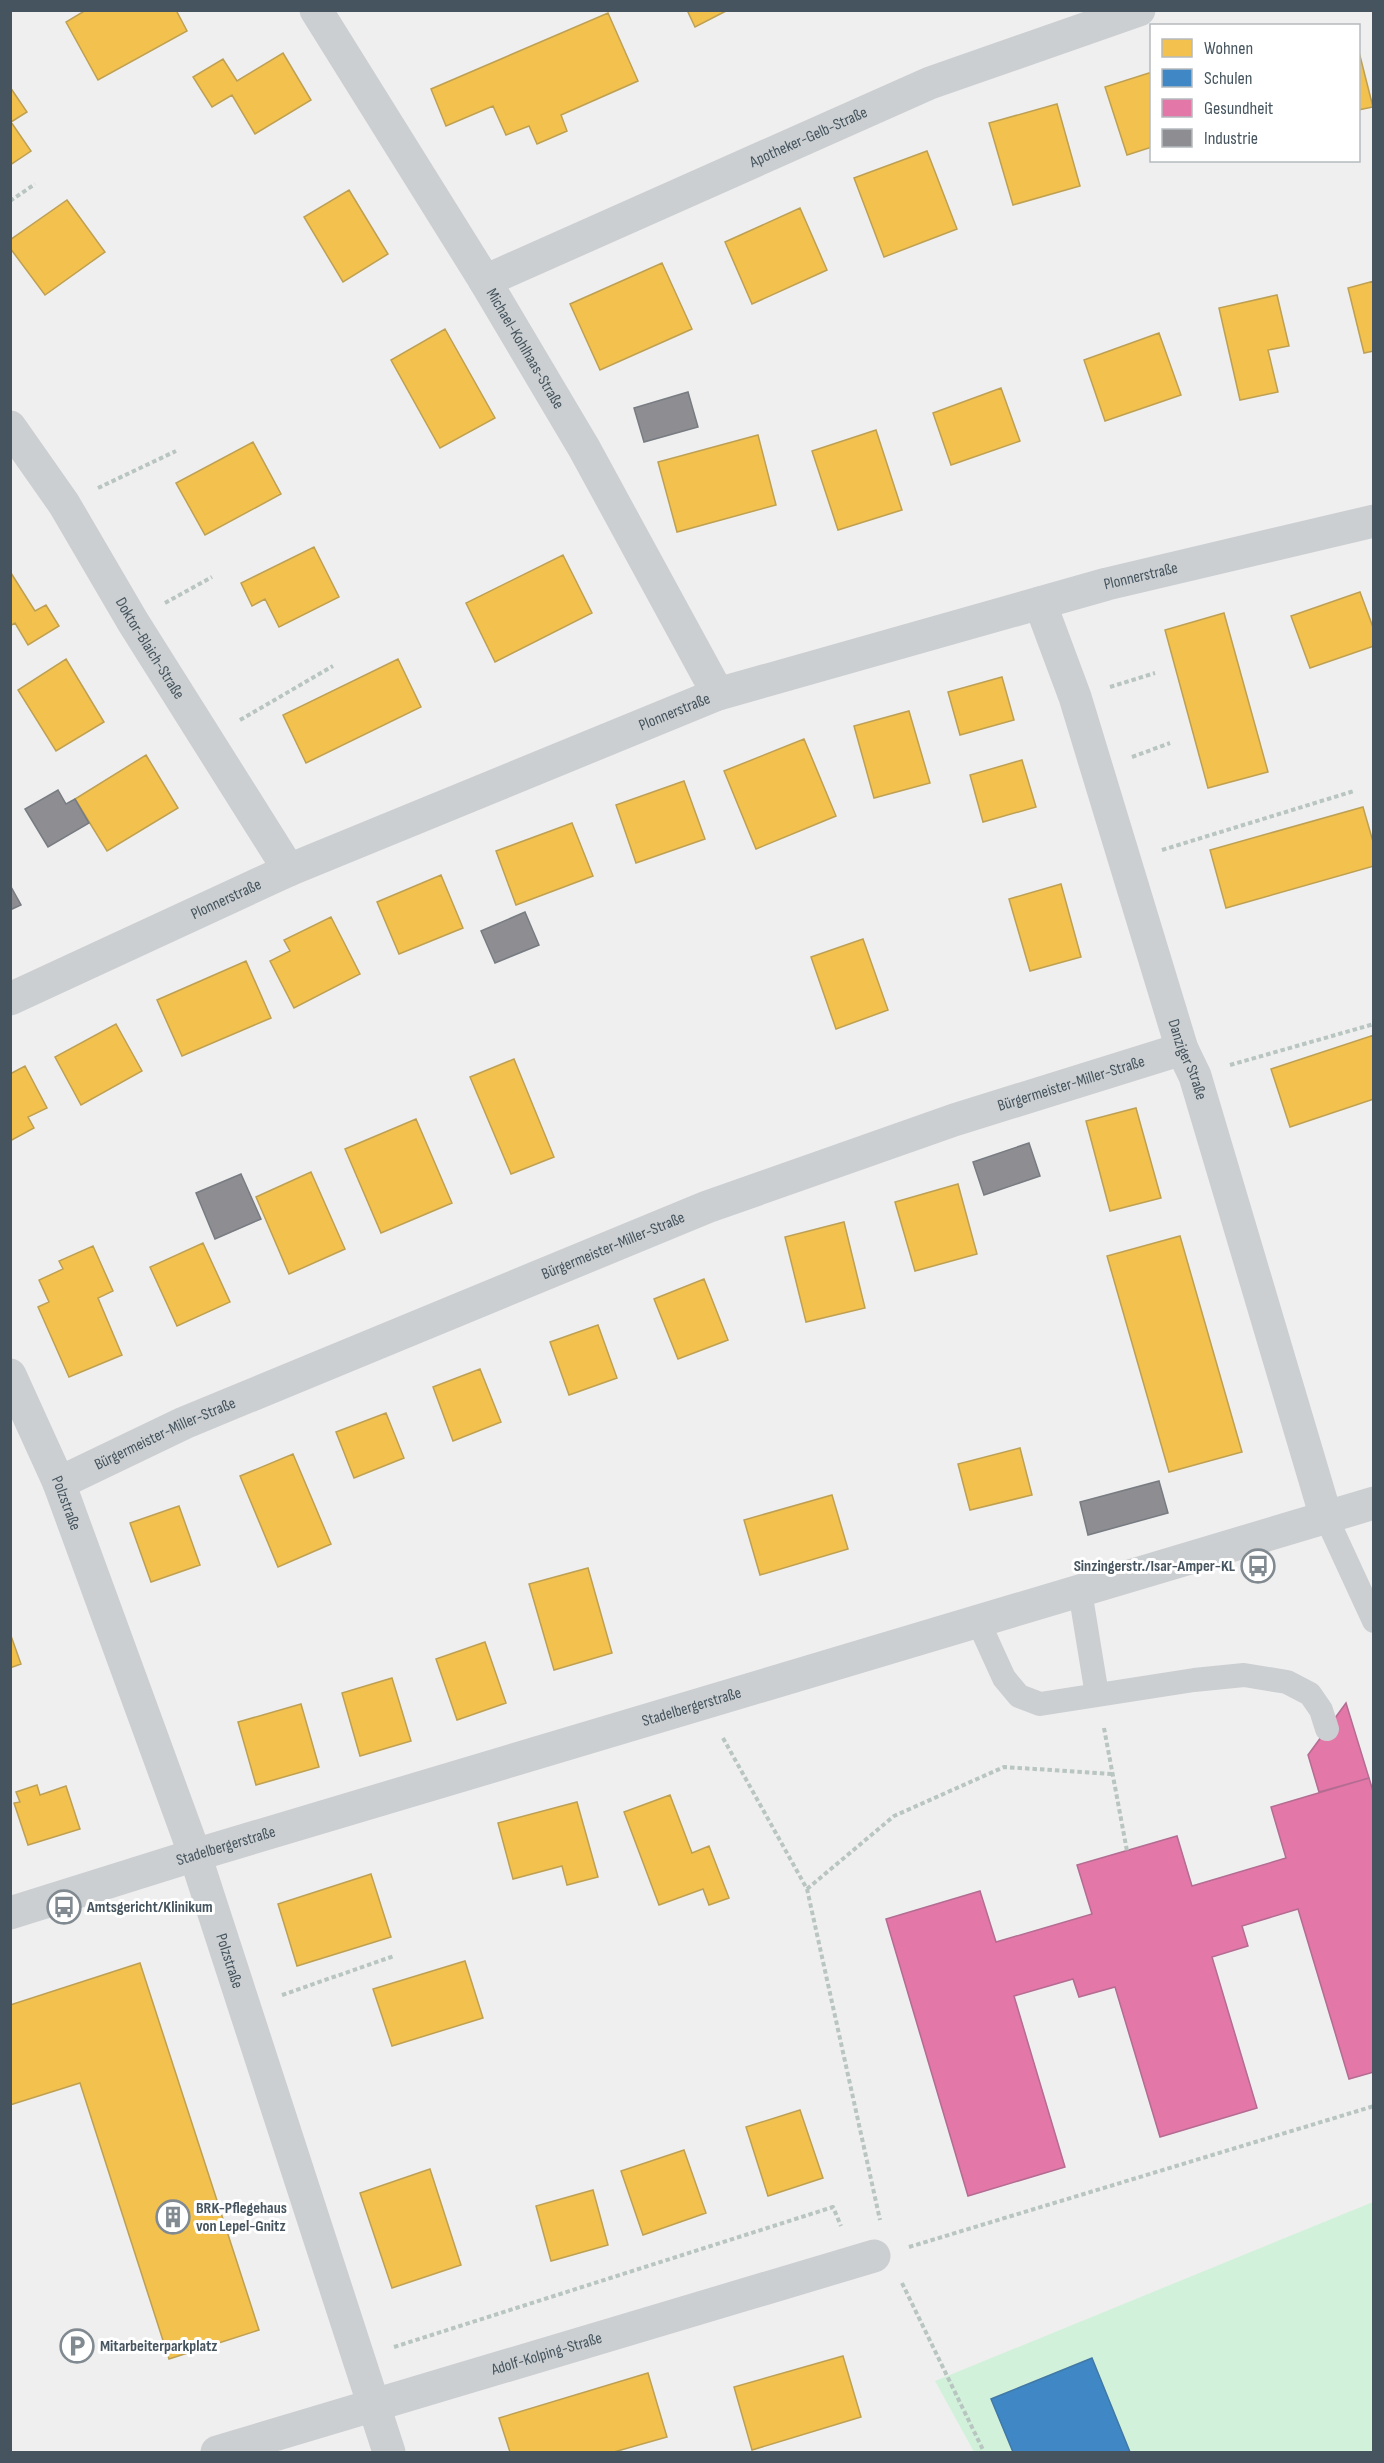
<svg xmlns="http://www.w3.org/2000/svg" width="1384" height="2463" font-family="'Sofia Sans Condensed',sans-serif">
  <style>
    .green { fill: #d2f1db }
    .homes { fill: #f2c14e; stroke: #bea053; stroke-width: 1.5 }
    .schools { fill: #3f88c5; stroke: #4178a6; stroke-width: 1.5 }
    .health { fill: #e377a8; stroke: #b46c92; stroke-width: 1.5 }
    .industry { fill: #8d8d92; stroke: #777c82; stroke-width: 1.5 }
    .lines { fill: none; stroke-linecap: round; stroke-linejoin: round }
    .path { stroke: #b8c5c0; stroke-width: 4; stroke-dasharray: 4.5 3; stroke-linecap: butt }
    .service { stroke: #cbcfd1; stroke-width: 24 }
    .minor { stroke: #cbcfd1; stroke-width: 33 }
    .labels { text-anchor: middle; dominant-baseline: central; stroke-width: 6; stroke-linejoin: round; paint-order: stroke }
    .street-label { font-size: 16px; fill: #45545e; stroke: #fff }
    .poi-label { font-size: 16px; font-weight: bold; fill: #45545e; stroke: #fff; text-anchor: start }
  </style>
  <rect width="100%" height="100%" fill="#f0efef"/>
  <!-- green -->
  <path class="green" d="M1373 2202V2452H974L935 2381Z"/>
  <!-- homes -->
  <path class="homes" d="M86 10H176L187 31 98 80 66 22Z
    M687 10H728L695 27Z
    M608 13 638 81 561 115 567 131 537 144 529 126 506 135 493 106 446 126 431 89Z
    M1358 48 1373 107 1358 110Z
    M283 53 311 100 255 134 232 95 212 107 193 77 223 59 237 81Z
    M1152 72V147L1127 155 1105 87Z
    M10 87 27 112 11 122 31 151 10 165Z
    M1057 104 1080 186 1013 205 989 123Z
    M927 151 957 229 884 257 854 178Z
    M349 190 388 254 343 282 304 217Z
    M67 200 105 252 45 295 10 248V240Z
    M800 208 827 270 752 304 725 242Z
    M662 263 692 329 600 370 570 304Z
    M1374 281V351L1364 353 1348 288Z
    M1277 295 1289 346 1268 350 1278 392 1240 400 1219 308Z
    M445 329 495 418 440 448 391 360Z
    M1159 333 1181 395 1105 421 1084 360Z
    M1001 388 1020 441 951 465 933 413Z
    M876 430 902 510 838 530 812 451Z
    M758 435 776 505 677 532 658 462Z
    M253 442 281 494 205 535 176 483Z
    M314 547 339 597 279 627 265 599 252 606 241 583Z
    M563 555 592 613 495 662 466 603Z
    M11 573 35 611 46 605 59 626 28 645 15 623 10 626Z
    M1360 592 1374 630V646L1310 668 1291 616Z
    M1224 613 1268 772 1208 788 1165 630Z
    M66 659 104 722 56 751 18 690Z
    M398 659 421 707 306 763 283 715Z
    M1002 677 1014 720 960 735 948 692Z
    M909 711 930 783 874 798 854 726Z
    M804 739 836 816 756 849 724 771Z
    M146 755 178 808 107 851 75 799Z
    M1022 760 1036 807 983 822 970 775Z
    M684 781 705 839 636 863 616 805Z
    M1363 807 1374 845V866L1226 908 1210 850Z
    M572 823 593 876 516 905 496 851Z
    M441 875 463 928 399 954 377 902Z
    M1061 884 1081 957 1030 971 1009 899Z
    M331 917 360 974 294 1008 270 961 290 951 284 940Z
    M863 939 888 1010 836 1029 811 957Z
    M246 961 271 1018 182 1056 157 1000Z
    M116 1024 142 1071 81 1105 55 1057Z
    M1374 1035V1099L1290 1127 1271 1069Z
    M514 1059 554 1157 511 1174 470 1077Z
    M25 1066 47 1108 28 1117 34 1128 10 1141V1074Z
    M1136 1108 1161 1198 1110 1211 1086 1121Z
    M416 1119 452 1203 381 1233 345 1149Z
    M311 1172 345 1249 289 1274 256 1197Z
    M958 1184 977 1254 915 1271 895 1202Z
    M844 1222 865 1308 806 1322 785 1237Z
    M1180 1236 1242 1452 1169 1472 1107 1256Z
    M203 1243 230 1302 177 1326 150 1267Z
    M93 1246 113 1291 98 1298 122 1355 69 1377 38 1307 49 1302 39 1280 63 1269 59 1261Z
    M704 1279 728 1340 678 1359 654 1299Z
    M598 1325 617 1378 569 1395 550 1342Z
    M480 1369 501 1422 453 1441 433 1387Z
    M386 1413 404 1458 354 1478 336 1432Z
    M1020 1448 1032 1495 970 1510 958 1464Z
    M293 1454 331 1544 278 1567 240 1476Z
    M832 1495 848 1549 760 1575 744 1520Z
    M179 1506 200 1565 151 1582 130 1523Z
    M588 1568 612 1653 554 1670 529 1584Z
    M10 1633 21 1664 10 1668Z
    M485 1642 506 1703 457 1720 436 1659Z
    M392 1678 411 1741 360 1756 342 1693Z
    M301 1704 319 1767 256 1785 238 1722Z
    M37 1785 40 1795 66 1786 80 1829 28 1845 14 1803 20 1802 16 1792Z
    M670 1795 692 1853 709 1846 729 1898 709 1905 703 1889 659 1905 624 1812Z
    M577 1802 598 1877 567 1885 562 1866 513 1879 498 1823Z
    M371 1874 391 1937 297 1966 278 1904Z
    M465 1961 483 2018 392 2046 373 1989Z
    M140 1963 259 2330 169 2359 80 2083 10 2105V2005Z
    M800 2110 823 2178 768 2196 746 2127Z
    M684 2150 706 2213 643 2235 621 2171Z
    M430 2169 461 2265 392 2288 360 2193Z
    M593 2190 608 2245 551 2261 536 2206Z
    M843 2356 861 2417 752 2450 734 2387Z
    M648 2373 667 2437 614 2452H510L499 2418Z"/>
  <!-- schools -->
  <path class="schools" d="M1092 2358 1130 2452H1013L991 2399Z"/>
  <!-- health -->
  <path class="health" d="M1346 1703 1369 1778 1319 1792 1308 1755Z
    M1369 1778 1374 1794V2072L1349 2079 1298 1909 1242 1926 1248 1946 1212 1957 1257 2108 1160 2137 1115 1987 1079 1997 1073 1979 1014 1996 1065 2167 968 2196 886 1919 980 1891 996 1942 1092 1914 1077 1865 1177 1836 1192 1886 1286 1858 1271 1807Z"/>
  <!-- industry -->
  <path class="industry" d="M688 392 698 427 644 442 634 408Z
    M58 790 66 804 75 799 89 823 48 847 25 809Z
    M10 885 21 905 10 910Z
    M525 912 539 945 495 963 481 931Z
    M1029 1143 1040 1176 984 1195 973 1162Z
    M241 1174 261 1219 215 1239 196 1193Z
    M1159 1481 1168 1513 1088 1535 1080 1502Z"/>
  <g class="lines">
    <!-- path -->
    <path class="path" d="M10 201 35 184
      M98 488 176 451
      M165 603 212 577
      M1110 687 1155 673
      M240 720 333 666
      M1132 757 1170 743
      M1162 850 1354 791
      M1230 1065 1374 1024
      M1104 1728 1127 1851
      M723 1738 807 1889 880 2220
      M807 1889 894 1816 1004 1767 1112 1774
      M282 1995 394 1956
      M909 2247 1374 2106
      M902 2283 984 2452
      M394 2347 833 2207 841 2226"/>
    <!-- service -->
    <path class="service" d="M1326 1517 1374 1621
      M1080 1591 1097 1695
      M978 1621 1004 1678 1019 1696 1040 1704 1194 1680 1244 1675 1287 1682 1310 1694 1321 1710 1327 1729"/>
    <!-- minor -->
    <g class="minor">
      <path id="s1" d="M316 10 485 281 584 448 718 694"/>
      <path id="s2" d="M485 281 930 83 1139 10"/>
      <path id="s3" d="M10 427 64 504 133 622 289 870"/>
      <path id="s4" d="M1040 603 1075 697 1182 1049 1195 1076 1326 1517"/>
      <path id="s5" d="M10 999 289 870 718 694 1107 584 1374 521"/>
      <path id="s6" d="M10 1375 59 1483 195 1855 389 2452"/>
      <path id="s7" d="M59 1483 184 1423 707 1207 954 1120 1182 1049"/>
      <path id="s8" d="M10 1913 195 1855 1374 1503"/>
      <path id="s9" d="M217 2452 874 2256"/>
    </g>
  </g>
  <!-- icons -->
  <defs>
    <symbol id="bus-ring" viewBox="-11 -11 22 22"><circle r="9.5" fill="#fff" stroke="#818a91" stroke-width="1.5"/><path d="M-5-6H5V4H4V6H2V4H-2V6H-4V4H-5ZM-3.5-4V0h7V-4ZM-3.5 1.2v1.5H-2V1.2ZM2 1.2v1.5H3.5V1.2Z" fill="#818a91"/></symbol>
    <symbol id="building-ring" viewBox="-11 -11 22 22"><circle r="9.5" fill="#fff" stroke="#818a91" stroke-width="1.5"/><path d="M-4-6H4V6H1V3H-1V6H-4ZM-2.5-4.3h1.7v1.8h-1.7ZM.8-4.3h1.7v1.8H.8ZM-2.5-1h1.7V.8h-1.7ZM.8-1h1.7V.8H.8Z" fill="#818a91"/></symbol>
    <symbol id="parking-ring" viewBox="-11 -11 22 22"><circle r="9.5" fill="#fff" stroke="#818a91" stroke-width="1.5"/><path d="M-3.5-5.5H1a3.5 3.5 0 0 1 0 7H-1V5.5H-3.5ZM-1-3.4V-.6H.8a1.4 1.4 0 0 0 0-2.8Z" fill="#818a91"/></symbol>
  </defs>
  <g fill-rule="evenodd">
    <use href="#bus-ring" x="1239" y="1547" width="38" height="38"/>
    <use href="#bus-ring" x="45" y="1888" width="38" height="38"/>
    <use href="#building-ring" x="154" y="2198" width="38" height="38"/>
    <use href="#parking-ring" x="58" y="2327" width="38" height="38"/>
  </g>
  <g class="labels">
    <!-- street labels -->
    <g class="street-label">
      <text stroke="none"><textPath href="#s2" startOffset="354">Apotheker-Gelb-Straße</textPath></text>
      <text stroke="none"><textPath href="#s1" startOffset="398">Michael-Kohlhaas-Straße</textPath></text>
      <text stroke="none"><textPath href="#s5" startOffset="1210">Plonnerstraße</textPath></text>
      <text stroke="none"><textPath href="#s3" startOffset="262">Doktor-Blaich-Straße</textPath></text>
      <text stroke="none"><textPath href="#s5" startOffset="724">Plonnerstraße</textPath></text>
      <text stroke="none"><textPath href="#s5" startOffset="238">Plonnerstraße</textPath></text>
      <text stroke="none"><textPath href="#s4" startOffset="480">Danziger Straße</textPath></text>
      <text stroke="none"><textPath href="#s7" startOffset="1089">Bürgermeister-Miller-Straße</textPath></text>
      <text stroke="none"><textPath href="#s7" startOffset="603">Bürgermeister-Miller-Straße</textPath></text>
      <text stroke="none"><textPath href="#s7" startOffset="117">Bürgermeister-Miller-Straße</textPath></text>
      <text stroke="none"><textPath href="#s6" startOffset="140">Polzstraße</textPath></text>
      <text stroke="none"><textPath href="#s8" startOffset="712">Stadelbergerstraße</textPath></text>
      <text stroke="none"><textPath href="#s8" startOffset="226">Stadelbergerstraße</textPath></text>
      <text stroke="none"><textPath href="#s6" startOffset="626">Polzstraße</textPath></text>
      <text stroke="none"><textPath href="#s9" startOffset="344">Adolf-Kolping-Straße</textPath></text>
    </g>
    <!-- poi labels -->
    <g class="poi-label">
      <text x="1235" y="1566" text-anchor="end">Sinzingerstr./Isar-Amper-KL</text>
      <text x="87" y="1907">Amtsgericht/Klinikum</text>
      <text x="196" y="2208">BRK-Pflegehaus<tspan x="196" dy="18">von Lepel-Gnitz</tspan></text>
      <text x="100" y="2346">Mitarbeiterparkplatz</text>
    </g>
  </g>
  <!-- border -->
  <rect width="1384" height="2463" fill="none" stroke="#45545e" stroke-width="24"/>
  <!-- legend -->
  <rect x="1150" y="24" width="210" height="138" fill="#ffffff" stroke="#b5bbbf" stroke-width="1.5"/>
  <rect x="1162" y="39" width="30" height="18" fill="#f2c14e" stroke="#b5bbbf" stroke-width="1.5"/>
  <text x="1204" y="54" font-size="18" fill="#45545e">Wohnen</text>
  <rect x="1162" y="69" width="30" height="18" fill="#3f88c5" stroke="#b5bbbf" stroke-width="1.5"/>
  <text x="1204" y="84" font-size="18" fill="#45545e">Schulen</text>
  <rect x="1162" y="99" width="30" height="18" fill="#e377a8" stroke="#b5bbbf" stroke-width="1.5"/>
  <text x="1204" y="114" font-size="18" fill="#45545e">Gesundheit</text>
  <rect x="1162" y="129" width="30" height="18" fill="#8d8d92" stroke="#b5bbbf" stroke-width="1.5"/>
  <text x="1204" y="144" font-size="18" fill="#45545e">Industrie</text>
</svg>
